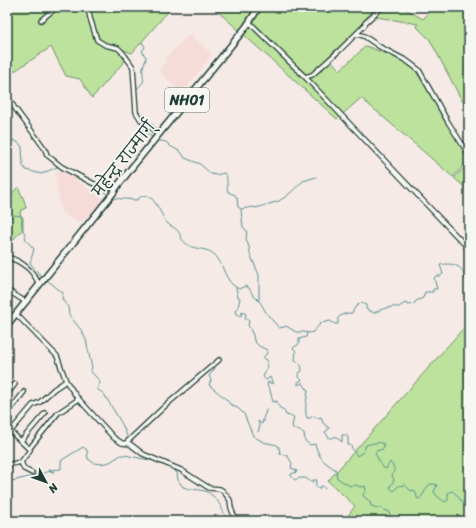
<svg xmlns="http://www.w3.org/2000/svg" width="476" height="528" font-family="Sriracha,'Playpen Sans Deva',sans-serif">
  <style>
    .built { fill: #f6dcd8 }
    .green { fill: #bce29d; stroke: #6e9068 }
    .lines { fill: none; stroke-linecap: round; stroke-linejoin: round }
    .stream { stroke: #549092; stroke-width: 1 }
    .minor-casing { stroke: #1f3d34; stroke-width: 6 }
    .highway-casing { stroke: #1f3d34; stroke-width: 8 }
    .minor { stroke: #f6f6f2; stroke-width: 3.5 }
    .highway { stroke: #f6f6f2; stroke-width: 5 }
    .labels { text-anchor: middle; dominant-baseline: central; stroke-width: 3.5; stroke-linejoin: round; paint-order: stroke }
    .shield { fill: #f6f6f2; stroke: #60746d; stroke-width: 1 }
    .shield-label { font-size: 14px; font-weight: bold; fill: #1f3d34 }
    .street-label { font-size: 15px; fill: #1f3d34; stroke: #f6f6f2 }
  </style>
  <rect width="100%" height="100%" fill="#f6eae6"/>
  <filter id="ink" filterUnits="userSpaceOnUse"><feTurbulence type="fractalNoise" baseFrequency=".025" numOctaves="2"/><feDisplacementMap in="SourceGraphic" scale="8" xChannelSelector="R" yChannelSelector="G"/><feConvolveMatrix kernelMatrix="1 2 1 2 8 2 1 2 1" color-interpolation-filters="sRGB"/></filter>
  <g filter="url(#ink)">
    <!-- built -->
    <path class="built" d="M189 34 212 54 181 95 159 70 167 61 165 58Z
      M61 170 104 199 87 218 78 222 61 212 55 173Z"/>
    <!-- green -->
    <path class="green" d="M7 7H172L132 53 118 48 129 56 92 98 80 79 66 76 51 47 7 76Z
      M213 7H402L423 19 434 7H469V114L430 40 416 26 418 24 371 16 328 57 340 70 366 46 392 56 393 54 411 64 469 151V160L453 177 361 98 337 119Z
      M469 163V191L454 178Z
      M18 187 24 200 26 208 21 210 20 214 23 218V229L7 246V199Z
      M469 322V521H359L347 517 355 506 328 481Z"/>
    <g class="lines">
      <!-- stream -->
      <path class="stream" d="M136 89C149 80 141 78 143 67 144 63 146 61 146 57L142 51 145 47 142 42
        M141 122 143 129 153 138
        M7 137 19 143 22 147 23 166 26 170 41 174 57 167 65 170
        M156 140 166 142 170 146 181 152 185 158 200 164 211 174 216 175 224 173C229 177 226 185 228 192L235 195 237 198 238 207 241 209 253 207 256 208 279 201 288 195 303 181 316 177
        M69 173 91 184
        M103 189 108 196
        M112 198 137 200C152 184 160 215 167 223 170 226 174 227 177 230 182 235 179 240 190 246 198 250 208 248 215 255 225 266 224 282 239 289L245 286 249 288 253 295 260 302 267 314 279 328 284 327 286 326 296 332H303L310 333 313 332 321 323 330 321 335 324H338V318C342 314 346 313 352 313L356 306 361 303 366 305V309L374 313C380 309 392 306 399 307L405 303 409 305 414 304 416 301 423 298 425 292H433V289H437L434 278 436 276H440L443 274 440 265C452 262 465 266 465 280L469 282
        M241 210 243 227 247 231 246 239 249 247 250 254 259 275V300
        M7 216 9 219 14 215 21 216 22 219C20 228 25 231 26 240L34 249 30 263 41 276
        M47 280 63 293 62 299 68 307 69 315 82 331 86 340 92 368 90 371 98 379 100 383 97 389 104 394 122 424 127 436
        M236 288 238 297 240 298 238 307 235 310 236 314 241 316 242 312 246 314 245 319H248L249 322 248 325 253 335 254 341 259 346 267 350V353L263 358 267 360V365L268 366 263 377 266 380 270 377 273 384 268 382 267 385 270 390 273 402 277 401V404L280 408 284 410 286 415 294 417 292 426 293 428 304 433 305 441 310 445 315 444C320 460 323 461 336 470L337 478 350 486 356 485 360 487 365 486 366 491 363 494 364 497 371 502 370 503 371 506 378 508H383L386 511H389L390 516 396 517 397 521
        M307 333 306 337 299 339V344L293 348 296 351 295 360C300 363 302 365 302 371L299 373V377L302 380 298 382V385L302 383H303L308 391C307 398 304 411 307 418H310L313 416 318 418 321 417 323 423 329 428V429L325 432 329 438H333L335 436 342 442V435H346L348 437V445H350L357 456 363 452 366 445C371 444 379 441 384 444L383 449 376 451 375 453 382 467 386 469 390 462C394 467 396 470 392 475L394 480C392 485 387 487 394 491L398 486 405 485 411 491 414 490 416 492 417 498 419 499C426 495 425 480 437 485L434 492C436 496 442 500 445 502L448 500V494L449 492 452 491C460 496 459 502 469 508
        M215 368 209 376 211 380 209 385 226 399 230 404 239 409 244 414 253 436 263 442 277 445 279 447 280 454 287 455 292 463 291 468 296 470 297 472 291 474V476L295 480 300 478H306L312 483 313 480H317L315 486 319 489 321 486H323L325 489
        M258 432 259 428H260L258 421 262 424 263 421 262 420 264 421 265 420 263 418 265 414 266 410
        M172 468 177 473 178 480 183 487C190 490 198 489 205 491 218 496 223 510 227 521
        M7 482 29 477 50 471 54 472 49 470 61 469V462L62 460 83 447 87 450 88 459 94 463 101 464 110 462 121 455H125L139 458 155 461"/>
      <defs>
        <path id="minor" d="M88 7 90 18 97 40 105 45 118 48 123 53 133 67 136 112 141 120 145 121 158 135
          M41 20 57 7
          M249 22 305 77 312 75 340 50 365 25V23L382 7
          M357 34 364 36 380 47 407 61 419 70 448 122 469 155
          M305 77 469 249
          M7 87 10 84
          M7 95 14 107 45 149 47 155 62 167 98 186 116 188
          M7 257C22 261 34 271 39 285
          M7 290 26 302
          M16 314 57 356 66 381 76 396 114 438 122 443 130 444 143 454 181 470 209 488 220 489 223 491 230 500 231 508 236 521
          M7 395 15 384
          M7 414 24 392
          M7 428 29 449 58 413 79 399
          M10 432 33 405 40 402 54 389 66 381
          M21 441 45 413
          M127 442 165 406 219 360
          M21 462 24 469 32 473
          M7 465 21 462 30 450"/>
        <path id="highway" d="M7 325 114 192 116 188 133 166 246 27 259 7"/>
      </defs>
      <!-- minor casing -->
      <use href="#minor" class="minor-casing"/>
      <!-- highway casing -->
      <use href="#highway" class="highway-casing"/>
      <!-- minor -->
      <use href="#minor" class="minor"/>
      <!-- highway -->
      <use href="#highway" class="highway"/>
    </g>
  </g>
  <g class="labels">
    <!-- shield labels -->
    <rect class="shield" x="165" y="88" width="44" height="24" rx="3"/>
    <g class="shield-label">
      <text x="187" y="100">NH01</text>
    </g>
    <!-- street labels -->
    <g class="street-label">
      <text transform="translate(124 159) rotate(-52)">महेन्द्र राज्मार्ग्</text>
    </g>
  </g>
  <!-- margin -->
  <rect width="476" height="528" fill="none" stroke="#f6f6f2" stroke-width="24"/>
  <rect x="12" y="12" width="452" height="504" fill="none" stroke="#1f3d34" stroke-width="1.5" filter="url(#ink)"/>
  <!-- north arrow -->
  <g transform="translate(46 482) rotate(131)" stroke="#f6f6f2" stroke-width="3" paint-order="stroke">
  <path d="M0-3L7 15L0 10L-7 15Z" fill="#1f3d34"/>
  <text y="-6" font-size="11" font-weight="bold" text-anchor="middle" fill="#1f3d34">N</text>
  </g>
</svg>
